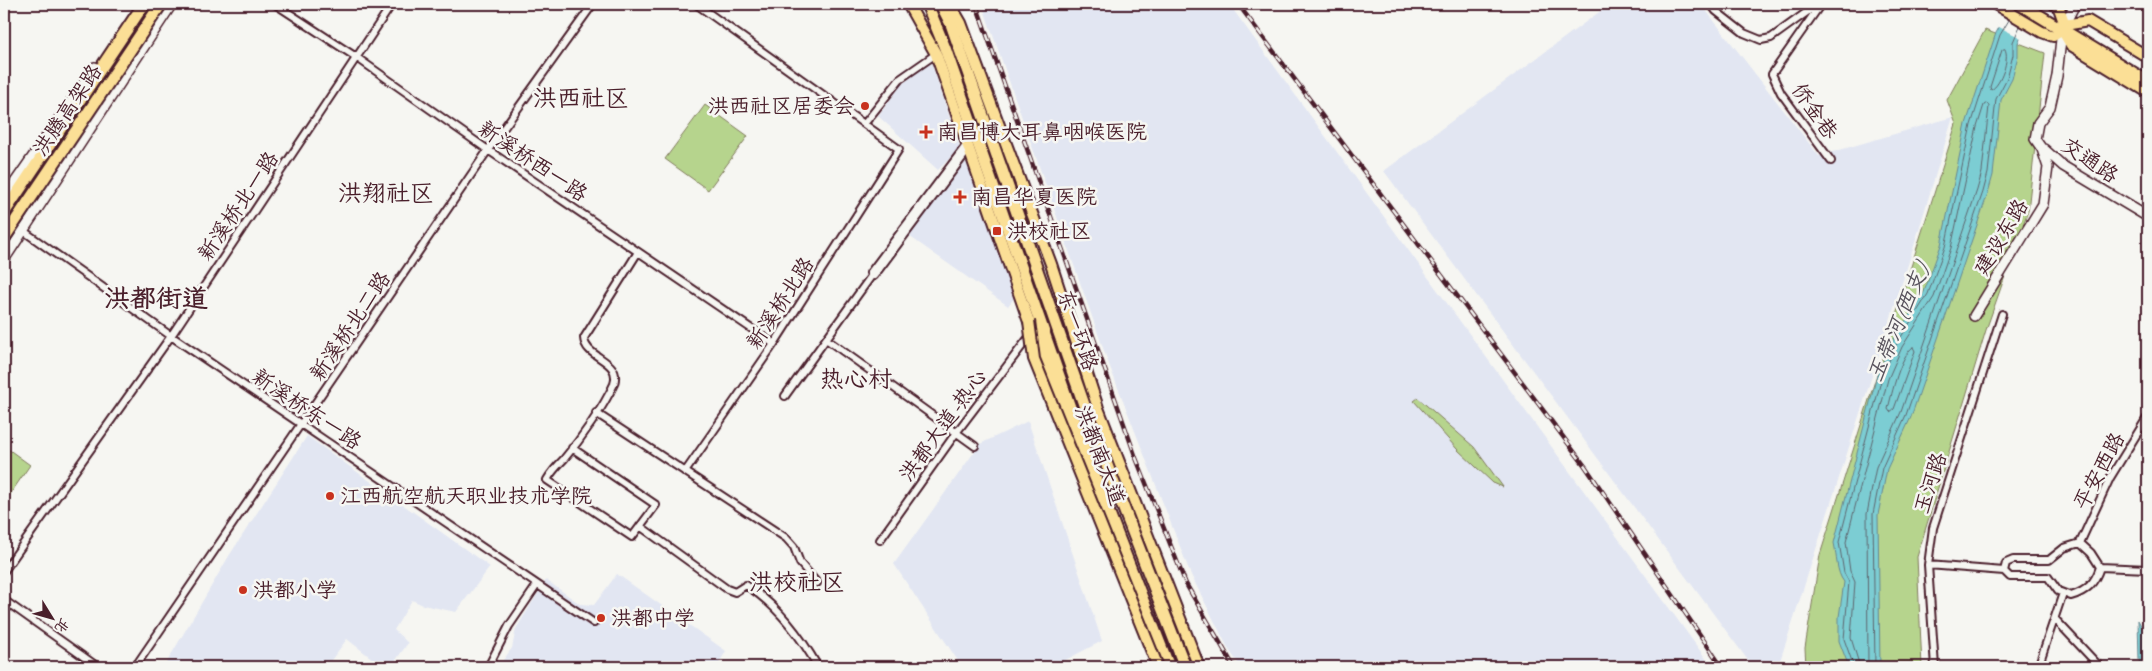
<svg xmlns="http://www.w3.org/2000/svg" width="2152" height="671" font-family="Caveat,'LXGW WenKai TC',sans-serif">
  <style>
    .built { fill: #e2e6f2 }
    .green { fill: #b6d48d; stroke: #807a5c }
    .water { fill: #7ccdd3; stroke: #688790 }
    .pier { fill: #f6f6f2 }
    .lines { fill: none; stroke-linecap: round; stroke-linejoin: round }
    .shore { stroke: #5e656e; stroke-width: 1 }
    .street-casing { stroke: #4a1f2b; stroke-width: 10 }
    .secondary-casing { stroke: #4a1f2b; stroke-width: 12 }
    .primary-casing { stroke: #4a1f2b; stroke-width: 14 }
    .highway-casing { stroke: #4a1f2b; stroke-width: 15 }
    .street { stroke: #f6f6f2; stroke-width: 6 }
    .secondary { stroke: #f6f6f2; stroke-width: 9 }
    .primary { stroke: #fbdf96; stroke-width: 10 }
    .highway { stroke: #fbdf96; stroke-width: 11 }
    .rail-casing { stroke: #4a1f2b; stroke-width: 4.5 }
    .rail { stroke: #f6f6f2; stroke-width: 2.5; stroke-dasharray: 8; stroke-linecap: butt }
    .primary-bridge-casing { stroke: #4a1f2b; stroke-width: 14; stroke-linecap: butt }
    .highway-bridge-casing { stroke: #4a1f2b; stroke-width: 15; stroke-linecap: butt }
    .primary-bridge { stroke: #fbdf96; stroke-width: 10 }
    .highway-bridge { stroke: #fbdf96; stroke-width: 11 }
    .poi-dot { fill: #c8321e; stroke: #f6f6f2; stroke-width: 2 }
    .labels { text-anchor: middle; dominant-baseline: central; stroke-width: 5; stroke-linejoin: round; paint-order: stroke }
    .poi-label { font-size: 21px; fill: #4a1f2b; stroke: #f6f6f2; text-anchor: start }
    .street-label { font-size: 21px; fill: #4a1f2b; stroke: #f6f6f2 }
    .water-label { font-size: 22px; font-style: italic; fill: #59535d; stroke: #f6f6f2 }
    .quarter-label { font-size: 24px; fill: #4a1f2b; stroke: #f6f6f2 }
    .district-label { font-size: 26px; font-weight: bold; fill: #4a1f2b; stroke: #f6f6f2 }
  </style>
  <rect width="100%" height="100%" fill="#f6f6f2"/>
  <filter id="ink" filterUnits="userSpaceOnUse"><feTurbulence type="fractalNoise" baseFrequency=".02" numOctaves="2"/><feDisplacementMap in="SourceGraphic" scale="10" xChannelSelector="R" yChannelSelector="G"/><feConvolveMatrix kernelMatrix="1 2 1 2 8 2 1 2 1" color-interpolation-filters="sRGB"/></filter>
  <g filter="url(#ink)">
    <!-- built -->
    <path class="built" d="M982 4H1229L1712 667H1241L1229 650 1191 575 1108 362Z
      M1610 4H1701L1819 156 1953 117 1913 249 1778 667H1753L1384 171Z
      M931 62 960 148 938 170 878 116 902 84Z
      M968 158 1015 297 1008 306 909 236Z
      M1028 421 1102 641 1052 667H962L894 564 980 444Z
      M307 436 490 567 456 612 423 605 412 600 394 630 408 643 391 667H383L347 639 326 667H164L229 556Z
      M617 574 726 651 717 667H498L512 648 516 629 546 580 580 604 594 605Z"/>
    <!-- green -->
    <path class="green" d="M1985 30 2045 53 2028 211 1986 330 1917 557 1922 667H1806L1805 648 1820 555 1956 124 1947 100Z
      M705 105 748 136 708 190 665 159Z
      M1418 398 1474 447 1503 487 1493 483 1457 449 1414 401Z
      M4 446 30 465 4 503Z"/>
    <!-- water -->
    <path class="water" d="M2012 4H2034L2018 43V56L2012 79 2001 100 1993 175 1988 193 1911 417 1887 469 1878 515 1880 667H1849L1839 641V617L1844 582C1836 572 1837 556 1834 543L1877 375 1892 342 1924 292 1941 245 1966 124 1996 33Z
      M2138 620 2148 638V667H2142L2139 661Z"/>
    <!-- pier -->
    <path class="pier" d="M2009 4H2037L2023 39 1997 26Z"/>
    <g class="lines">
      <!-- shore -->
      <path class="shore" d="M2005 49C2010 58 2001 85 1991 90L1990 87 2002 50Z
        M1913 347 1915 351 1894 409 1890 412 1888 409C1892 393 1900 356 1913 347Z
        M1854 667 1844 639 1849 582 1844 573 1839 542 1882 377 1896 345 1928 294 1945 247 1971 125 2000 35 2009 20
        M1860 667 1851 638 1855 582 1850 571 1846 542 1888 379 1902 347 1934 297 1951 248 1977 127 1984 105 1987 103 1989 106 1982 172 1977 190 1901 412 1876 467 1867 514 1868 667
        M1875 667 1873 514 1882 468 1906 415 1983 192 1988 173 1996 99 2007 78 2013 55V42L2020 26"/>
      <defs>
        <path id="street" d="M275 4 356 57 488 150 774 344
          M1711 4 1716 11 1744 33 1761 40 1771 38 1818 4
          M1821 4 1772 74 1781 93 1831 161
          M865 123 900 79 936 54
          M967 144 870 273 874 276 969 149
          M4 217 171 336 594 623
          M826 339 975 446
          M785 396 872 275
          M596 413 786 538 794 547 800 563 817 583
          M572 448 656 505 632 537 547 480C552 471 557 466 564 459 581 439 603 408 614 384 622 359 585 359 584 338L638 252
          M685 472 774 344 899 149 696 4
          M640 526 727 589 735 592 746 585C777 605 800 635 818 667
          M880 540 956 433 1032 333
          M2080 543 2091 553 2100 567C2095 583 2087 591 2071 596L2058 591 2048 577H2010L2004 571 2006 563 2013 560H2049L2064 548Z
          M2080 543 2110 478 2148 416
          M1928 565 2004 571
          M2100 567 2148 569
          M4 571 171 336 392 4
          M4 600 98 667
          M2055 619 2100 667
          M135 667 488 150 593 4
          M488 667 509 626 537 585
          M1935 667 1928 565 1933 528 2002 314
          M2038 667 2063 593"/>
        <path id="secondary" d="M2044 149 2063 166 2148 217
          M4 198 95 67
          M4 260 172 4
          M1974 316 2043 204 2048 167 2042 149 2035 139 2038 123 2050 107 2057 76 2062 30 2075 4"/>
        <path id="primary" d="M908 4 936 54 1028 319 1123 564
          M950 4 961 23 997 120 1051 264 1098 408 1199 667
          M1995 4 2042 32 2053 36 2062 30 2071 45 2148 92
          M2054 4 2059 8 2065 25 2088 21 2148 57"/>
        <path id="highway" d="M927 4 945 48 1089 462 1169 667
          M941 4 951 24 1088 416 1185 667
          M2020 4 2148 82
          M4 213 144 4"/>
      </defs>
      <!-- street casing -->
      <use href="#street" class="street-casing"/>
      <!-- secondary casing -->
      <use href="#secondary" class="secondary-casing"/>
      <!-- primary casing -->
      <use href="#primary" class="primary-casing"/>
      <!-- highway casing -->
      <use href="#highway" class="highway-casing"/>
      <!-- street -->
      <use href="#street" class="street"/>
      <!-- secondary -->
      <use href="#secondary" class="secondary"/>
      <!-- primary -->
      <use href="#primary" class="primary"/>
      <!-- highway -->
      <use href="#highway" class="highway"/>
      <defs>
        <path id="rail" d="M976 4 1136 458 1186 584 1234 667
          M1238 4 1585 466 1722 667"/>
      </defs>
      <!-- rail casing -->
      <use href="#rail" class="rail-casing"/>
      <!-- rail -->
      <use href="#rail" class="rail"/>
      <defs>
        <path id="primary-bridge" d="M1029 321 1034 359 1158 667"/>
        <path id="highway-bridge" d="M4 238 161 4"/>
      </defs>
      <!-- primary-bridge casing -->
      <use href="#primary-bridge" class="primary-bridge-casing"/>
      <!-- highway-bridge casing -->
      <use href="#highway-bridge" class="highway-bridge-casing"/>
      <!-- primary-bridge -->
      <use href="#primary-bridge" class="primary-bridge"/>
      <!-- highway-bridge -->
      <use href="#highway-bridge" class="highway-bridge"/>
    </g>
  </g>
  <!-- markers -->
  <g class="poi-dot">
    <circle cx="865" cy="106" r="5"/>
    <path d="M923.5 124.5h5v5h5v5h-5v5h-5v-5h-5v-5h5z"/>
    <path d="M957.5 189.5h5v5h5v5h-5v5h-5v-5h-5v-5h5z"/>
    <rect x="992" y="226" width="10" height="10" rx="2.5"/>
    <circle cx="330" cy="496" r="5"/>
    <circle cx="243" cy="590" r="5"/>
    <circle cx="601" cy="618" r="5"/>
  </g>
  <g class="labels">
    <!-- poi labels -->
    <g class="poi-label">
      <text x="855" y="106" text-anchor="end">洪西社区居委会</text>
      <text x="937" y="132">南昌博大耳鼻咽喉医院</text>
      <text x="971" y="197">南昌华夏医院</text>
      <text x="1007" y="231">洪校社区</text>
      <text x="340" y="496">江西航空航天职业技术学院</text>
      <text x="253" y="590">洪都小学</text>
      <text x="611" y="618">洪都中学</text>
    </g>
    <!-- street labels -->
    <g class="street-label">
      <text transform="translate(67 110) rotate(-56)">洪腾高架路</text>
      <text transform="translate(1815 111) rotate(55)">侨金巷</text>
      <text transform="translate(2090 160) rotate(34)">交通路</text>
      <text transform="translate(533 161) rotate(34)">新溪桥西一路</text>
      <text transform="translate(238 206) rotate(-56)">新溪桥北一路</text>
      <text transform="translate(2001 237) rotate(-59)">建设东路</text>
      <text transform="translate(780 303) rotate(-57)">新溪桥北路</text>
      <text transform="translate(350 326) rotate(-56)">新溪桥北二路</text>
      <text transform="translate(1078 330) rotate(71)">东一环路</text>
      <text transform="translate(307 409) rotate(34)">新溪桥东一路</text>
      <text transform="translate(943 425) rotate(-54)">洪都大道-热心</text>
      <text transform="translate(1100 455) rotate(69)">洪都南大道</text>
      <text transform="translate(2099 471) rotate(-62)">平安西路</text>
      <text transform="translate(1930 483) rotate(-72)">玉河路</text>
    </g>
    <!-- water labels -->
    <g class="water-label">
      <text transform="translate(1898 323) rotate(-67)">玉带河(西支)</text>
    </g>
    <!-- quarter labels -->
    <g class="quarter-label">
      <text x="581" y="98">洪西社区</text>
      <text x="386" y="193">洪翔社区</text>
      <text x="856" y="379">热心村</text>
      <text x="797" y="582">洪校社区</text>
    </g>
    <!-- district labels -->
    <g class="district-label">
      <text x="156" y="298">洪都街道</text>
    </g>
  </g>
  <!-- margin -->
  <rect width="2152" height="671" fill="none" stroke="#f6f6f2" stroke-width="20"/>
  <rect x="10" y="10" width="2132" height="651" fill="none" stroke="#4a1f2b" stroke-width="2" filter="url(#ink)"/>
  <!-- north arrow -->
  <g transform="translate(52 618) rotate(127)" stroke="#f6f6f2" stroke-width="4" paint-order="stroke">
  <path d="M0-4L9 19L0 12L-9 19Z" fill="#4a1f2b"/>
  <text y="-8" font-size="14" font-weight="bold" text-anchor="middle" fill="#4a1f2b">北</text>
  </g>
</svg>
